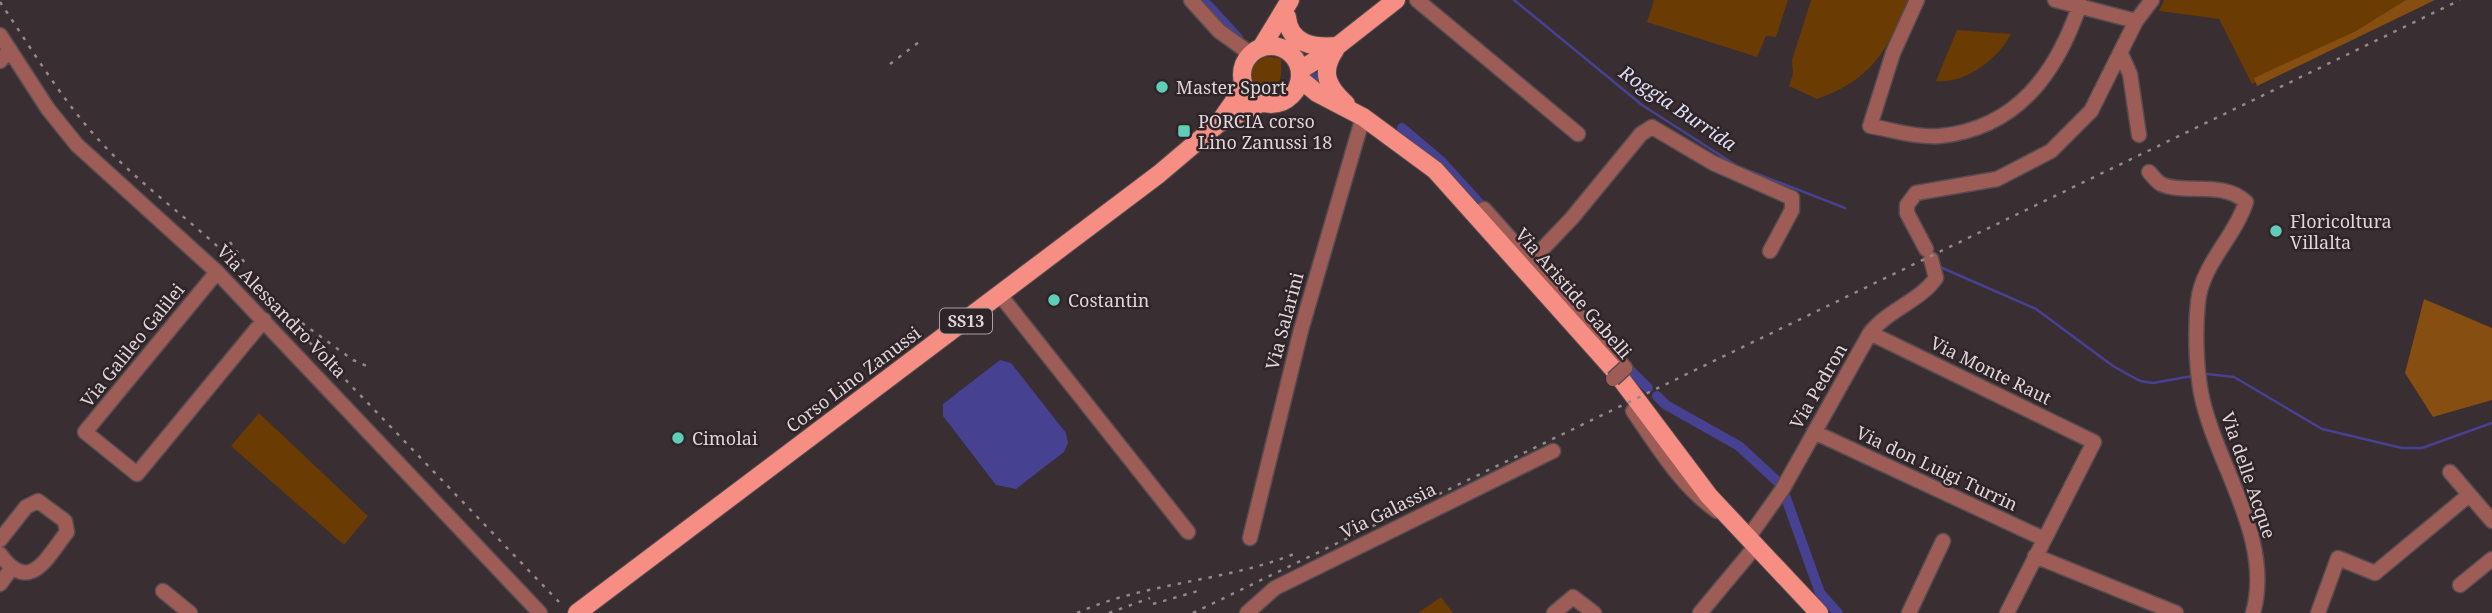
<svg xmlns="http://www.w3.org/2000/svg" width="2492" height="613" font-family="'Noto Serif',serif">
  <style>
    .green { fill: #6a3b02 }
    .forest { fill: #864e10 }
    .water { fill: #474192 }
    .lines { fill: none; stroke-linecap: round; stroke-linejoin: round }
    .stream { stroke: #474192; stroke-width: 2.5 }
    .canal { stroke: #474192; stroke-width: 10 }
    .minor-casing { stroke: #574c50; stroke-width: 17 }
    .major-casing { stroke: #574c50; stroke-width: 20 }
    .minor { stroke: #9d5d56; stroke-width: 14 }
    .major { stroke: #f68e83; stroke-width: 18 }
    .rail { stroke: #93898d; stroke-width: 2.5; stroke-dasharray: 3.5 7; stroke-linecap: butt }
    .minor-bridge-casing { stroke: #574c50; stroke-width: 17; stroke-linecap: butt }
    .minor-bridge { stroke: #9d5d56; stroke-width: 14 }
    .poi-dot { fill: #5eceb8; stroke: #2f2428; stroke-width: 2.5 }
    .labels { text-anchor: middle; dominant-baseline: central; stroke-width: 5; stroke-linejoin: round; paint-order: stroke }
    .shield { fill: #2f2428; stroke: #aaa1a4; stroke-width: 2 }
    .shield-label { font-size: 16px; font-weight: bold; fill: #ded6d9 }
    .poi-label { font-size: 18px; fill: #ded6d9; stroke: #2f2428; text-anchor: start }
    .street-label { font-size: 18px; fill: #ded6d9; stroke: #2f2428 }
    .water-label { font-size: 19px; font-style: italic; fill: #dddff6; stroke: #2f2428 }
  </style>
  <rect width="100%" height="100%" fill="#392e32"/>
  <!-- green -->
  <path class="green" d="M1654 0H1788L1776 37 1766 36 1757 57 1647 22Z
    M1811 0H1909C1887 50 1872 80 1817 99L1789 86 1793 74 1792 60Z
    M2164 0H2417L2252 84 2219 19 2159 11Z
    M1957 30 2011 34C1998 59 1966 84 1936 81Z
    M1266 56 1281 59C1282 77 1281 86 1266 97L1257 93 1249 79 1253 65Z
    M259 413 368 516 344 545 231 446Z
    M1441 597 1453 613H1418Z"/>
  <!-- forest -->
  <path class="forest" d="M2406 0H2435L2257 86 2254 78 2356 31Z
    M2424 299 2492 328V400L2433 417 2405 373Z"/>
  <!-- water -->
  <path class="water" d="M1000 360 1011 363 1066 433 1068 443 1064 452 1016 489 996 485 943 416V404Z"/>
  <g class="lines">
    <!-- stream -->
    <path class="stream" d="M1514 0 1642 105 1737 166 1845 208
      M1940 267 2036 309 2113 366 2140 381 2153 383 2192 376
      M2207 374 2234 377 2322 429 2402 448H2422L2492 423"/>
    <!-- canal -->
    <path class="canal" d="M1203 0 1238 38
      M1310 76 1316 78
      M1402 128 1441 161 1481 205
      M1631 371 1648 388
      M1657 396 1666 405 1739 446 1778 482
      M1786 498 1820 593 1838 613"/>
    <defs>
      <path id="minor" d="M1191 0 1219 31 1251 54
        M1417 0 1578 134
        M1917 0 1893 53 1870 126C1893 130 1917 138 1940 136 2018 128 2057 72 2080 4
        M2055 0 2136 21
        M0 35 48 109 77 145 217 272 540 613
        M2121 54 2130 74 2139 135
        M0 61 10 50
        M2149 172C2152 175 2157 182 2161 184 2185 195 2223 180 2246 202 2235 237 2202 264 2198 302 2195 330 2196 365 2201 393 2215 464 2274 538 2253 613
        M1477 215 1484 209 1625 368
        M1926 249 1907 213V205L1916 193 1997 179 2051 151 2091 111 2136 21 2152 0
        M1530 262 1572 218 1641 134 1652 127 1713 163 1792 198V210L1770 251
        M217 272 85 432 137 474 264 320
        M1000 295 1188 532
        M1870 333 2094 442 2007 613
        M1633 411C1658 447 1681 486 1717 511
        M1814 432 2044 539
        M2450 472 2492 521
        M1250 538 1301 330 1363 117
        M1748 538 1782 490 1870 333C1889 309 1920 301 1936 278L1931 259
        M0 540 26 507 38 501 65 521 67 532C46 559 29 595 0 554
        M2035 556 2176 613
        M0 584 11 569
        M2460 585 2492 559
        M163 591 190 613
        M1247 613 1275 588 1553 451
        M1554 613 1573 597 1594 613
        M1700 613 1755 547
        M1909 613 1943 541
        M2318 613 2338 558 2375 573 2469 495"/>
      <path id="major" d="M1287 17C1289 44 1314 48 1337 46
        M1242 75a29 29 0 1 1 58 0a29 29 0 1 1-58 0Z
        M1261 48 1290 0
        M1335 50C1320 72 1327 87 1346 104
        M1300 70 1331 51 1396 0
        M1300 79 1317 93 1363 117 1435 170 1615 371 1709 496 1819 613
        M1218 124 1261 103
        M577 613 1159 174 1218 124 1244 87"/>
    </defs>
    <!-- minor casing -->
    <use href="#minor" class="minor-casing"/>
    <!-- major casing -->
    <use href="#major" class="major-casing"/>
    <!-- minor -->
    <use href="#minor" class="minor"/>
    <!-- major -->
    <use href="#major" class="major"/>
    <!-- rail -->
    <path class="rail" d="M0 2C31 48 60 97 97 138 133 178 176 209 216 245L559 602
      M890 64 923 39
      M230 242 247 266
      M302 323 353 360 371 368
      M1153 604 1198 591
      M1077 613C1146 582 1224 582 1294 554
      M1109 613 1150 598
      M1193 613 2460 0"/>
    <defs>
      <path id="minor-bridge" d="M1613 379 1625 368"/>
    </defs>
    <!-- minor-bridge casing -->
    <use href="#minor-bridge" class="minor-bridge-casing"/>
    <!-- minor-bridge -->
    <use href="#minor-bridge" class="minor-bridge"/>
  </g>
  <!-- markers -->
  <g class="poi-dot">
    <circle cx="1162" cy="87" r="7"/>
    <rect x="1177" y="124" width="14" height="14" rx="3.5"/>
    <circle cx="2276" cy="231" r="7"/>
    <circle cx="1054" cy="300" r="7"/>
    <circle cx="678" cy="438" r="7"/>
  </g>
  <g class="labels">
    <!-- shield labels -->
    <rect class="shield" x="940" y="308.5" width="52" height="25" rx="5"/>
    <g class="shield-label">
      <text x="966" y="321">SS13</text>
    </g>
    <!-- poi labels -->
    <g class="poi-label">
      <text x="1176" y="87">Master Sport</text>
      <text x="1198" y="121">PORCIA corso<tspan x="1198" dy="21">Lino Zanussi 18</tspan></text>
      <text x="2290" y="221">Floricoltura<tspan x="2290" dy="21">Villalta</tspan></text>
      <text x="1068" y="300">Costantin</text>
      <text x="692" y="438">Cimolai</text>
    </g>
    <!-- street labels -->
    <g class="street-label">
      <text transform="translate(1574 293) rotate(49)">Via Aristide Gabelli</text>
      <text transform="translate(282 311) rotate(46)">Via Alessandro Volta</text>
      <text transform="translate(1284 321) rotate(-75)">Via Salarini</text>
      <text transform="translate(132 345) rotate(-51)">Via Galileo Galilei</text>
      <text transform="translate(1991 370) rotate(26)">Via Monte Raut</text>
      <text transform="translate(853 379) rotate(-37)">Corso Lino Zanussi</text>
      <text transform="translate(1818 386) rotate(-60)">Via Pedron</text>
      <text transform="translate(1937 468) rotate(25)">Via don Luigi Turrin</text>
      <text transform="translate(2249 475) rotate(71)">Via delle Acque</text>
      <text transform="translate(1388 510) rotate(-26)">Via Galassia</text>
    </g>
    <!-- water labels -->
    <g class="water-label">
      <text transform="translate(1678 108) rotate(34)">Roggia Burrida</text>
    </g>
  </g>
</svg>
